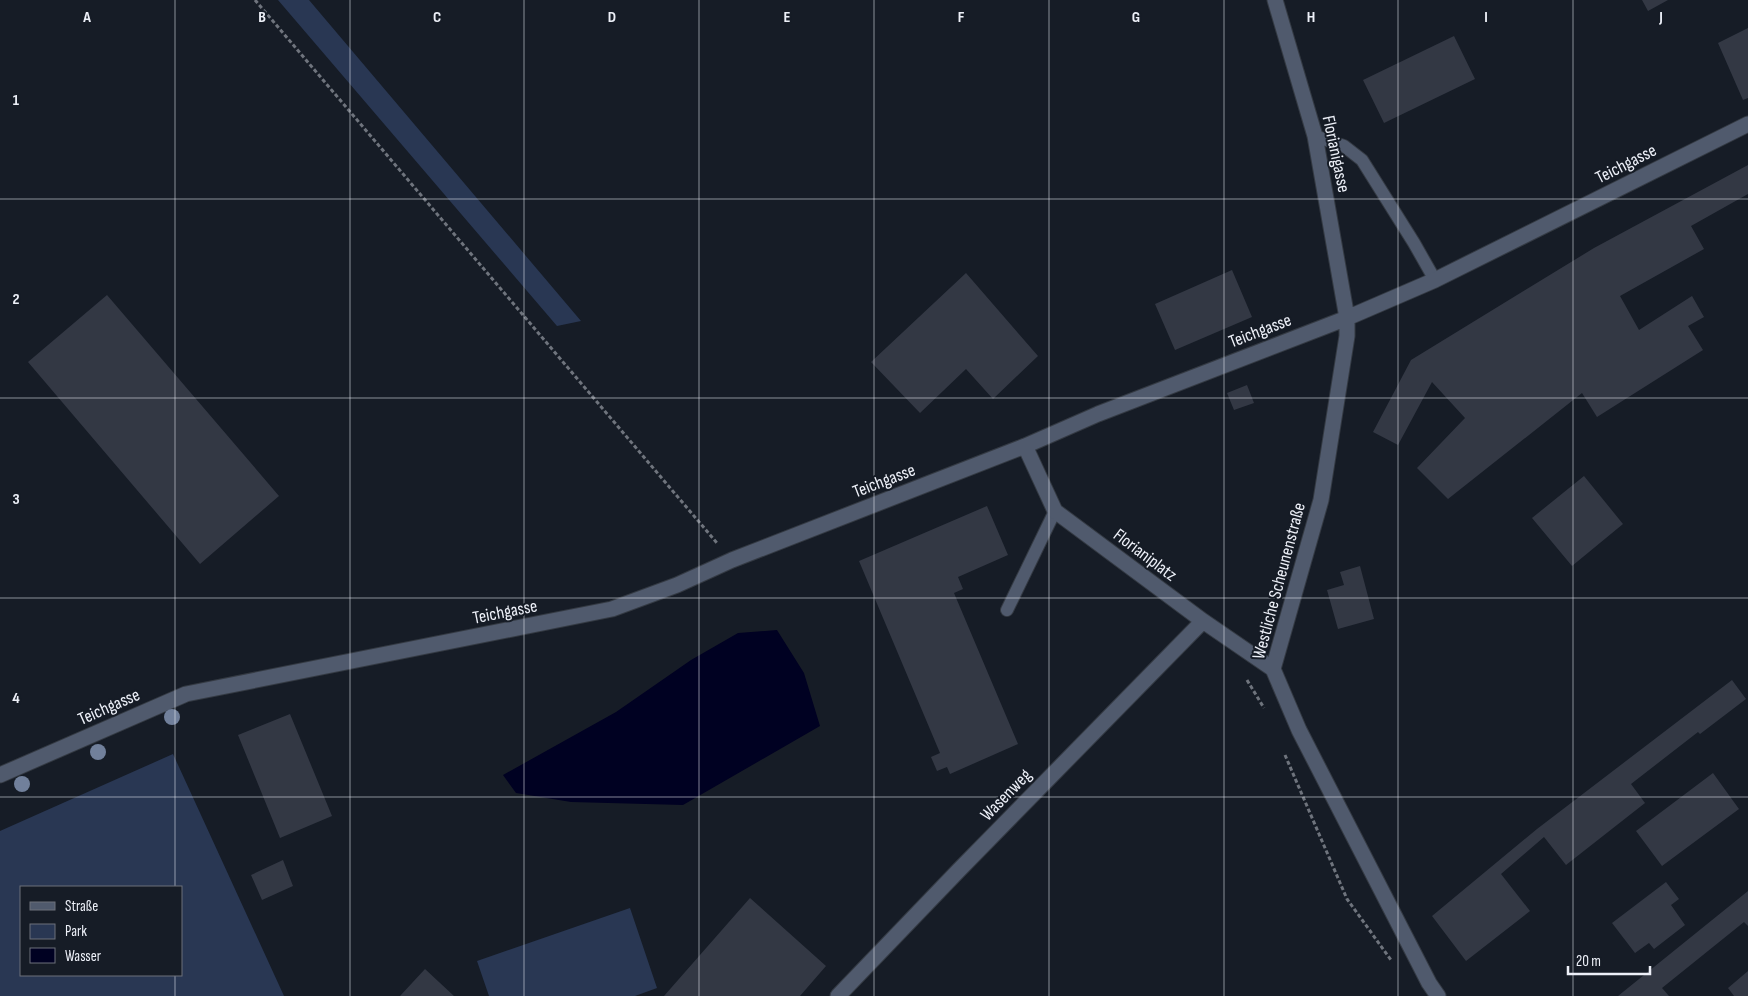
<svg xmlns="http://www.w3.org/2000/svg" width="1748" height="996" font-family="'Sofia Sans Condensed',sans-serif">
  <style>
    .green { fill: #293753; fill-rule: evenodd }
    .water { fill: #000122 }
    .building { fill: #333844 }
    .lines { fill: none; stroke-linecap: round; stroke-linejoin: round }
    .lane-casing { stroke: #343a43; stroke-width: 14 }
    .street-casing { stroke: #343a43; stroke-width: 17 }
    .path { stroke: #6f747d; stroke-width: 3; stroke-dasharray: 4 2.5; stroke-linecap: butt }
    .lane { stroke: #505a6d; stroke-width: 12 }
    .street { stroke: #505a6d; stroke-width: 15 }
    .tree { fill: #71809b }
    .grid { fill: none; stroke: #edf0f8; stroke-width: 1; stroke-opacity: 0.55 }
    .labels { text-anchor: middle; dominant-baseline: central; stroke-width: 4; stroke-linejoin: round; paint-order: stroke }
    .street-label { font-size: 18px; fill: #edf0f8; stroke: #161c26 }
    .grid-label { font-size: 16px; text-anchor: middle; font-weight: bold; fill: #edf0f8; stroke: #161c26; stroke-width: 4; stroke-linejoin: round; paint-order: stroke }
  </style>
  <rect width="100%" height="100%" fill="#161c26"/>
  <!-- green -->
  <path class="green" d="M278 0H309L581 321 557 326Z
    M173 754 284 996H0V831ZM21 887H181V975H21Z
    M630 908 657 988 635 996H489L477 961Z"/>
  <!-- water -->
  <path class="water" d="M777 630 804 673 820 726 683 805 571 802 516 793 503 775 616 712 691 660 738 633Z"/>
  <!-- building -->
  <path class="building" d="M1642 0H1668L1648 11Z
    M1748 28V98L1743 100 1718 43Z
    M1454 36 1475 79 1384 123 1363 80Z
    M1748 165V194L1691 226 1704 249 1620 296 1639 330 1692 296 1704 317 1688 326 1703 350 1597 417 1582 393 1448 499 1417 468 1465 418 1432 382 1398 445 1373 432 1411 360 1594 248Z
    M1232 270 1252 317 1175 350 1155 304Z
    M966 273 1038 356 993 399 966 369 920 413 871 362Z
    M107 295 279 496 200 564 28 362Z
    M1247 385 1254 403 1234 410 1227 393Z
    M1584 476 1623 524 1572 566 1532 518Z
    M987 506 1008 555 958 577 963 589 954 593 1018 744 950 774 947 767 937 771 931 757 940 753 859 561Z
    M1360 566 1374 619 1338 629 1327 590 1344 585 1340 572Z
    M1732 680 1746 699 1700 734 1698 732 1631 784 1645 803 1566 865 1544 837 1501 874 1530 911 1466 961 1432 916 1537 829Z
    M290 714 332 816 280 838 238 735Z
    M1713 773 1739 809 1662 866 1636 831Z
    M283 860 293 886 262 900 251 875Z
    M1666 882 1679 899 1671 905 1685 925 1654 949 1649 943 1635 953 1612 923Z
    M1748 891V926L1744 922 1662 988 1669 996H1618Z
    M750 898 826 966 800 996H664Z
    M425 969 454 996H400Z
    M1748 971V996H1734L1728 988Z"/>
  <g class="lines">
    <defs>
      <path id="lane" d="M1315 136 1344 146 1362 160 1414 243 1435 280
        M1007 610 1055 511"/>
      <path id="street" d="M1275 0 1315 136 1347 318V336L1321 500 1273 669 1299 730 1429 983 1438 996
        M1025 446 1055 511 1203 621 1273 669
        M0 775 186 694 612 609 677 585 732 560 1025 446 1098 414 1347 318 1435 280 1748 124
        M838 996 959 870 1203 621"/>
    </defs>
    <!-- lane casing -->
    <use href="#lane" class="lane-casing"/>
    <!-- street casing -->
    <use href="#street" class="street-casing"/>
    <!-- path -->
    <path class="path" d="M255 0 717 543
      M1247 680 1264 708
      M1285 755 1347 899 1391 960"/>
    <!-- lane -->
    <use href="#lane" class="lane"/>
    <!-- street -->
    <use href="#street" class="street"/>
  </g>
  <!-- trees -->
  <g class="tree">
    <circle cx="172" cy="717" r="8"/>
    <circle cx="98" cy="752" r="8"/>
    <circle cx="22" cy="784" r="8"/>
  </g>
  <!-- grid -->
  <path class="grid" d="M175 0V887M350 0V996M524 0V996M699 0V996M874 0V996M1049 0V996M1224 0V996M1398 0V996M1573 0V996M0 199H1748M0 398H1748M0 598H1748M0 797H1748M175 975V996"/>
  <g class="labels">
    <!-- street labels -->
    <g class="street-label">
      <text transform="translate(1336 154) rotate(78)">Florianigasse</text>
      <text transform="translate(1626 164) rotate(-27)">Teichgasse</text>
      <text transform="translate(1260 331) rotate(-21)">Teichgasse</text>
      <text transform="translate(884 481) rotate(-21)">Teichgasse</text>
      <text transform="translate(1145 555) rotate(37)">Florianiplatz</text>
      <text transform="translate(1279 581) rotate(-75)">Westliche Scheunenstraße</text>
      <text transform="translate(505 612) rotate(-11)">Teichgasse</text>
      <text transform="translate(109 707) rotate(-24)">Teichgasse</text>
      <text transform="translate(1006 795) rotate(-46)">Wasenweg</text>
    </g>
  </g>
  <g class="grid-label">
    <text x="87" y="22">A</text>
    <text x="262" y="22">B</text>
    <text x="437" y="22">C</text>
    <text x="612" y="22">D</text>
    <text x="787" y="22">E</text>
    <text x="961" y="22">F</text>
    <text x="1136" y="22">G</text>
    <text x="1311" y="22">H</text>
    <text x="1486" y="22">I</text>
    <text x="1661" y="22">J</text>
    <text x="16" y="105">1</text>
    <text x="16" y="304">2</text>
    <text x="16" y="504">3</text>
    <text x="16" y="703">4</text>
  </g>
  <!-- legend -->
  <rect x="20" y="886" width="162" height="90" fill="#161c26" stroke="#6c717a"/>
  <rect x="30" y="902" width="25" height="8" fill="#505a6d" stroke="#6c717a"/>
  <text x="65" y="911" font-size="15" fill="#edf0f8">Straße</text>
  <rect x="30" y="924" width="25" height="15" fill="#293753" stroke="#6c717a"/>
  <text x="65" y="936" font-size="15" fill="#edf0f8">Park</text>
  <rect x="30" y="948" width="25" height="15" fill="#000122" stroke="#6c717a"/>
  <text x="65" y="961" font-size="15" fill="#edf0f8">Wasser</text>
  <!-- scale -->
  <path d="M1568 966v8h82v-8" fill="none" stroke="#edf0f8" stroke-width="2.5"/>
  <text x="1576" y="966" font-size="15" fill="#edf0f8" stroke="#161c26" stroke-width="4" paint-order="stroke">20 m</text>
</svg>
